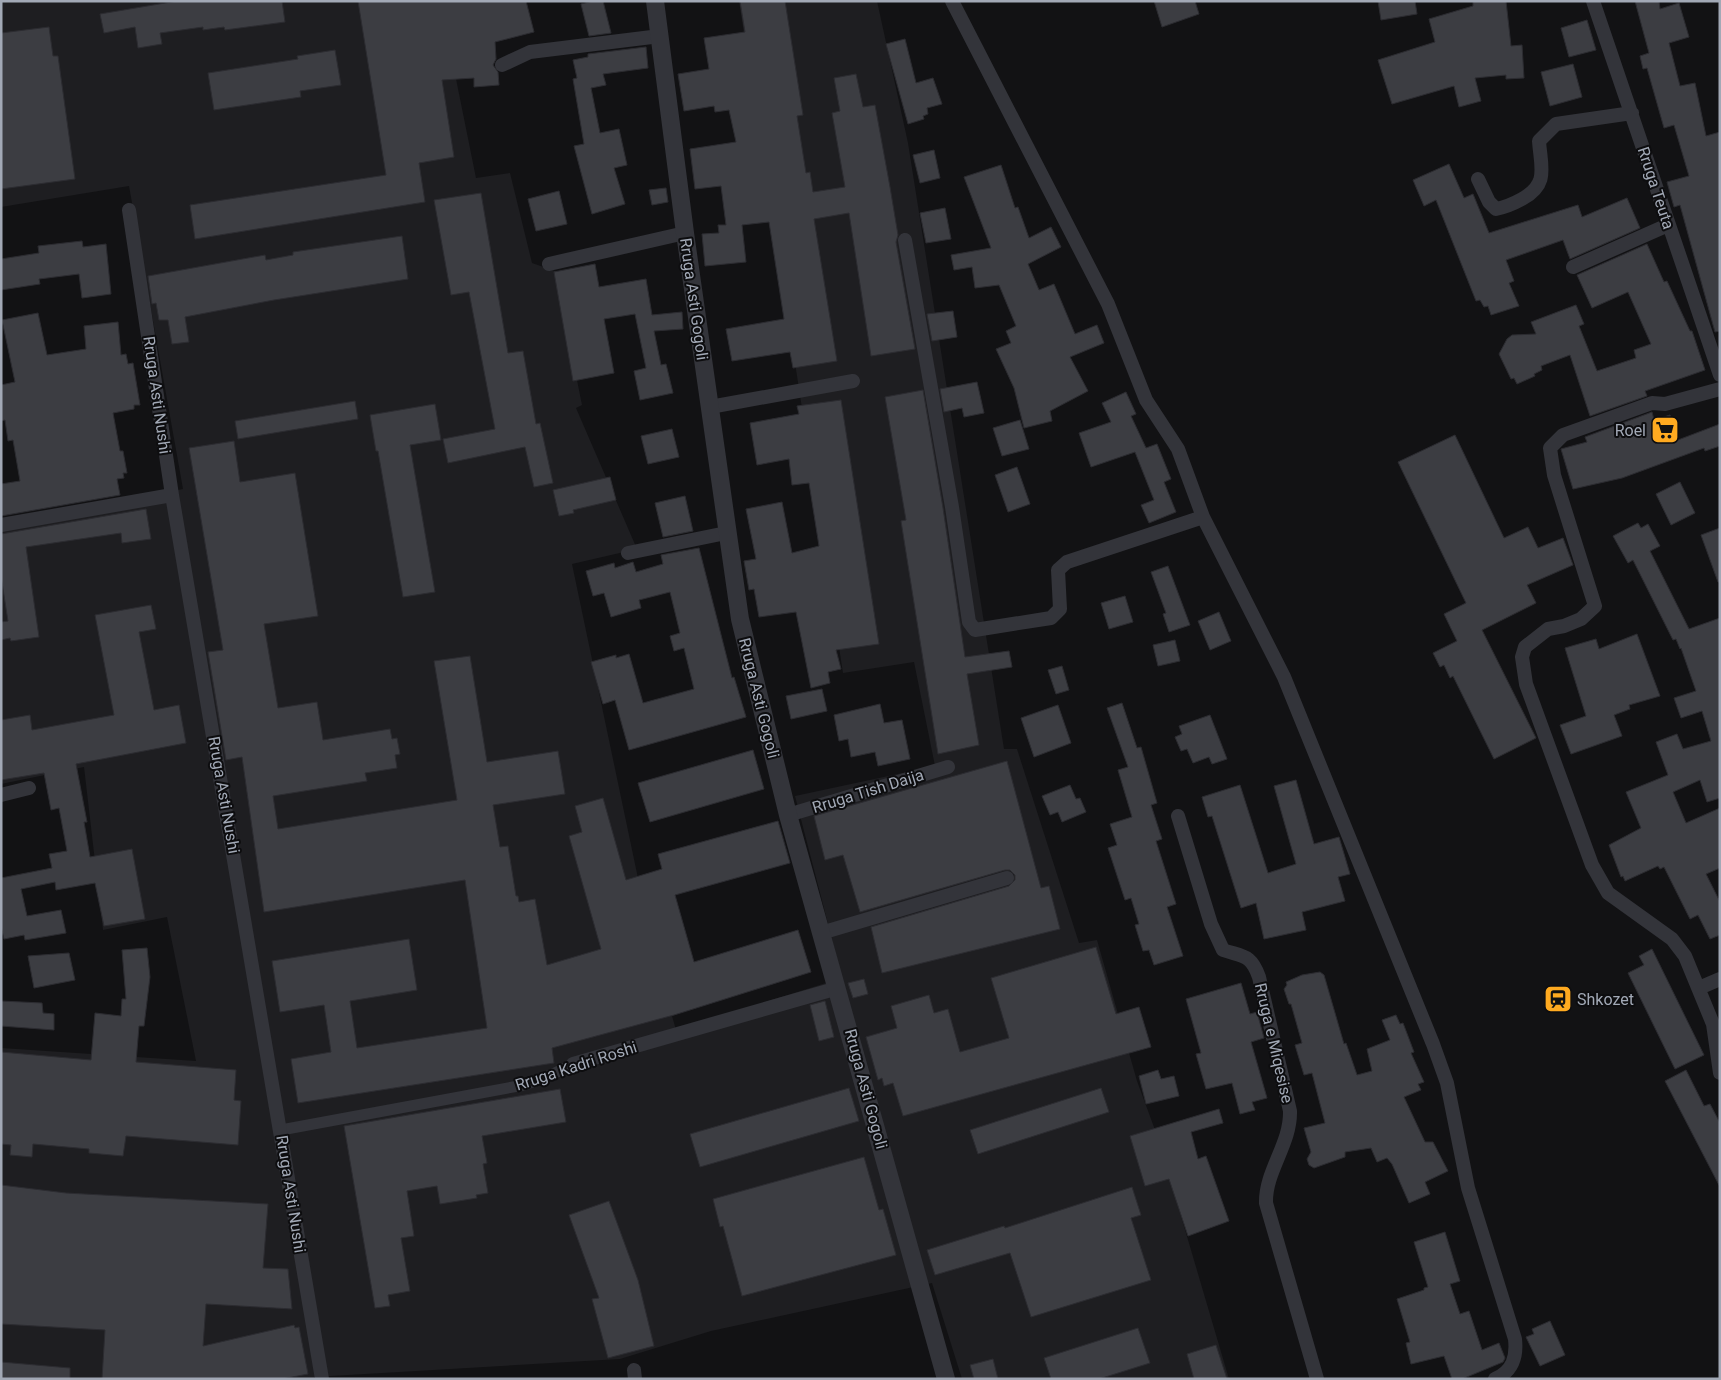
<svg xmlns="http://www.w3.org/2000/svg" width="1721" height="1380" font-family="Roboto,sans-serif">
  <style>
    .built { fill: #1e1e21 }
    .building { fill: #3c3d42; stroke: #2c2c31 }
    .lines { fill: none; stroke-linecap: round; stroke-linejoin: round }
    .pedestrian { stroke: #33343a; stroke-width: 11 }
    .minor { stroke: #33343a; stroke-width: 14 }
    .tertiary { stroke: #33343a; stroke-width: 18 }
    .labels { text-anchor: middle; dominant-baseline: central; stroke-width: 4; stroke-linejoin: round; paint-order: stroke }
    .street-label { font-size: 16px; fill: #a2a9b6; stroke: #0d0d0f }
    .poi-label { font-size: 16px; fill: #a2a9b6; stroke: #0d0d0f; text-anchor: end }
  </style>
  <rect width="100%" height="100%" fill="#121214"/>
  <!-- built -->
  <path class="built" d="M1 1H396L451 54 476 178 510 173 532 263 555 271 582 405 576 408 637 549 572 564 643 902 640 903 676 1030 842 978 795 796 935 766 914 662 843 673 739 1H877L908 143 1004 749H1017L1079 943 1097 940 1137 1081 1158 1138 1229 1379H962L932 1283 711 1331 620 1359 314 1377V1379H1V1048L196 1061 167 917 103 930 84 767 1 784V525L183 489 129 186 1 207Z"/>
  <!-- building -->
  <path class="building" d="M177 1H282L285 22 225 30 224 27 203 30V27L160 33 162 44 138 48 135 27 104 33 100 14Z
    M358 1H526L534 32 495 42 496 59 493 65 498 72 499 85 474 87V78L442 80 454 157 419 163 425 202 195 239 190 205 386 175Z
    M593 1H603L611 33 589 36 581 4Z
    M740 1H785L803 115 797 116 806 173 810 172 813 192 845 187 832 113 840 111 834 78 856 74 863 107 875 105 890 187 898 235 896 242 915 349 871 356 849 213 814 219 837 361 793 368 790 352 732 361 726 329 784 319 769 222 742 225 746 262 705 266 702 234 719 233 718 225H726L721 186 695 189 690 149 736 142 729 110 715 112 714 106 684 111 678 74 709 69 704 38 745 32Z
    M1154 1H1195L1199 14 1162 27Z
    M1378 1H1415L1417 14 1381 20Z
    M1473 1H1506L1511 46 1522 45 1524 78 1506 79V75L1475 78 1481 101 1459 107 1454 86 1392 104 1378 60 1435 42 1429 19 1473 6Z
    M1635 1H1659L1660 9 1679 3 1689 37 1669 43 1680 86 1695 83 1706 136 1720 132V331L1715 332 1680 205 1674 207 1667 182 1689 176 1674 125 1664 128 1647 68 1643 69 1640 56 1649 53Z
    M1587 20 1596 50 1569 57 1561 28Z
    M49 27 53 56H58L75 179 1 189V33Z
    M905 39 916 83 933 78 942 104 927 108 928 114 923 116 924 119 908 124 886 44Z
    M646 47 648 68 603 74 606 85 591 88 600 133 619 129 627 165 614 168 625 204 592 214 574 146 584 144 573 79 577 78 573 60 588 57V54Z
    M335 50 341 85 300 91 301 97 214 110 208 73 298 59 297 56Z
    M1573 64 1582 97 1550 106 1541 72Z
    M934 150 940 178 920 183 913 155Z
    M1449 164 1464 198 1473 194 1489 233 1578 205 1582 217 1627 198 1640 228 1570 259 1563 240 1506 260 1514 281 1509 283 1519 306 1491 315 1488 306 1484 307 1480 300 1476 301 1436 200 1424 206 1413 180Z
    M1001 165 1015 208 1018 207 1029 238 1051 227 1061 247 1028 264 1039 290 1054 284 1075 334 1097 325 1104 343 1070 357 1088 391 1050 411 1052 421 1024 428 1014 388 996 349 1011 343 1006 331 1016 326 999 285 975 288 972 267 954 270 951 255 991 248 964 177Z
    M666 188 668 202 652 205 649 190Z
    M559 191 567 224 536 231 528 199Z
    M481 193 508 353 523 351 536 424 540 423 553 483 534 487 525 447 448 463 443 439 495 429 469 292 451 295 434 200Z
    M945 208 951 239 926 243 920 213Z
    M402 236 408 279 274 300 185 317 189 342 172 344 168 320H159L156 303 152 304 148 276 265 255 266 260 293 255V252Z
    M82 241 83 247 106 244 111 294 82 298 79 274 39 279 40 284 1 290V259L39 253 38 246Z
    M1647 244 1664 282 1667 281 1690 331H1692L1705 370 1645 391 1647 396 1590 416 1570 355 1541 366 1542 370 1534 374 1535 376 1517 384 1514 378 1511 379 1499 354 1507 339 1512 335 1536 334 1531 322 1576 305 1584 324 1579 326 1597 371 1636 358 1634 350 1651 344 1628 292 1592 308 1577 275Z
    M595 264 599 287 646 279 652 315 682 312 683 329 654 331 661 365 666 364 673 393 640 400 634 371 646 368 635 314 604 319 614 373 573 381 554 272Z
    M953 311 957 337 932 341 927 314Z
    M38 313 47 355 86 349 84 326 118 322 121 355 126 354 128 364 133 363 140 405H134V409L113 413 120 451H123L127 473H123L124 478 117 479 120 495 1 516V484L20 481 13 440 8 441 5 420 1 421V385L15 382 2 320Z
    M977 382 984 413 964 417 962 408 944 412 940 389Z
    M923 390 943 508 965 657 1009 651 1012 667 967 674 979 745 938 754 901 521 906 520 885 397Z
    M1126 392 1136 414 1131 416 1146 448 1157 444 1171 479 1164 482 1176 512 1149 523 1141 505 1154 500 1135 452 1091 467 1079 433 1111 422 1102 403Z
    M841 400 879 644 836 650 841 669 828 672 830 683 811 688 796 612 759 617 754 589 749 590 744 561 756 559 746 509 782 502 792 553 819 546 809 483 792 485 789 459 757 465 750 423 799 414 797 406Z
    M355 401 358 419 238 439 235 421Z
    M435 404 441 440 410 445 435 592 403 597 378 451H376L370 415Z
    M1652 412 1654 420 1670 415 1678 440 1720 424V446L1705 451 1704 448 1622 478 1573 489 1561 449 1587 442 1585 437Z
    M1020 420 1029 449 1002 456 993 428Z
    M672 429 679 457 648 464 641 436Z
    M1455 435 1504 538 1528 527 1538 548 1563 538 1573 565 1527 585 1536 603 1482 630 1536 738 1494 759 1453 676 1450 678 1444 665 1440 667 1433 653 1457 641 1444 614 1466 603 1398 462Z
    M234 441 240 482 295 473 318 616 264 624 278 708 317 702 323 740 390 729 392 739 397 738 400 754 395 755 397 768 365 773 367 781 273 796 278 829 457 800 434 661 470 656 487 762 558 751 565 794 493 805 500 847 508 846 516 896H518L519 902 535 899 547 965 601 949 569 836 582 832 575 806 603 798 626 880 662 869 658 854 778 821 790 863 675 895 694 962 798 930 811 972 674 1015 552 1048 554 1063 298 1103 291 1059 331 1052 324 1005 280 1012 272 961 409 939 417 990 350 1001 357 1048 487 1028 465 880 264 912 242 757 226 760 208 652 223 650 189 448Z
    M1017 467 1030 504 1008 512 995 475Z
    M610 477 616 500 573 510 574 513 559 516 553 490Z
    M1680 482 1695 513 1671 525 1656 494Z
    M685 496 693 531 663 537 655 503Z
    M146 509 151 539 122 543 121 533 26 547 39 637 11 641 10 638 1 640V622L8 621 1 576V534Z
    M1638 523 1641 528 1648 524 1660 546 1650 551 1689 629 1720 618V798L1707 802 1700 780 1673 792 1686 823 1720 808V868L1706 874 1720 902V935L1710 939 1698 915 1690 919 1664 867 1660 869 1658 866 1625 881 1623 876 1621 877 1609 845 1641 828 1626 792 1668 775 1656 742 1677 734 1683 749 1711 741 1702 711 1681 718 1674 698 1696 691 1681 648 1680 649 1676 639 1673 640 1633 560 1628 563 1613 536Z
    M1720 528V582H1718L1701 535Z
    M699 548 732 678 734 677 746 717 629 750 615 700 603 704 591 662 616 655V658L629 654 643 703 694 689 684 648 674 651 670 636 680 633 670 592 639 600 641 608 611 617 604 593 593 596 586 571 614 563 615 568 633 562 636 572 663 564 661 555Z
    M1168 566 1190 625 1169 632 1163 614 1166 613 1151 572Z
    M1125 596 1133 622 1109 629 1101 603Z
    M151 605 156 629 139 632 154 710 179 705 186 743 76 764 87 822H84L90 857 132 849 145 919 104 926 95 883 56 890 55 882 21 889 27 916 61 910 66 933 25 940 24 935 4 939 1 926V878L52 868 49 854 67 851 59 808 51 810 44 773 1 780V720L30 715 32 730 114 715 95 615Z
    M1219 612 1231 641 1210 650 1198 621Z
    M1637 634 1660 696 1629 705 1630 709 1614 715 1622 736 1571 754 1560 725 1586 716 1565 648 1596 639 1599 649Z
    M1175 640 1180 661 1158 666 1153 645Z
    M1062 666 1069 690 1056 694 1048 670Z
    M822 689 827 711 791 719 786 696Z
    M1122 703 1137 748 1141 747 1157 803 1151 805 1162 839 1156 841 1176 904 1167 907 1183 956 1154 965 1149 950 1143 951 1135 925 1139 924 1131 898 1125 900 1108 848 1117 845 1110 824 1132 817 1118 770 1128 767 1107 708Z
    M880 704 884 723 902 720 910 759 878 766 875 752 851 757 848 739 839 741 834 715Z
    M1058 705 1071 743 1034 757 1021 718Z
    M1210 715 1227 759 1212 764 1209 757 1193 763 1187 749 1181 751 1175 737 1182 734 1179 726Z
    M753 750 764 789 650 822 638 783Z
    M1007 761 1041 888 1049 886 1060 929 882 973 871 927 1009 886 1015 880V875L1010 870H1005L860 912 843 855 825 860 814 816Z
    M1296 780 1314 844 1339 837 1350 874 1338 877 1345 901 1302 912 1306 930 1264 939 1256 903 1241 908 1212 816 1208 817 1202 797 1240 785 1268 873 1296 864 1274 786Z
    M1070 785 1076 799 1080 798 1086 812 1062 822 1058 812 1050 815 1042 796Z
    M1096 947 1116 1014 1139 1007 1151 1047 903 1116 893 1083 884 1086 882 1078 878 1080 866 1037 897 1028 891 1006 929 995 934 1013 948 1009 960 1052 1009 1038 991 978Z
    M147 948 150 977 144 1026H139L136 1062 236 1070 234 1100 241 1101 238 1145 126 1136 123 1156 89 1153V1149L33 1144 32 1157 10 1155 11 1145 1 1144V1052L91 1060 95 1013 121 1016 122 999H126L122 950Z
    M1652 949 1704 1055 1675 1069 1628 973 1644 965 1639 956Z
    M69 953 75 980 34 988 28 956Z
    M1320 972 1324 975 1344 1044 1346 1043 1357 1075 1372 1071 1367 1049 1390 1040 1382 1020 1396 1015 1400 1024 1403 1023 1414 1052 1411 1053 1424 1082 1418 1084 1421 1090 1404 1097 1425 1142H1433L1448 1171 1425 1182 1430 1194 1409 1203 1392 1164 1387 1158 1377 1162 1371 1148 1345 1152V1157L1314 1168 1309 1165 1307 1159 1311 1152 1304 1128 1325 1123 1312 1073 1304 1075 1295 1045 1302 1043 1291 1004H1289L1284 989 1287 985 1286 982 1302 975Z
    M864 979 868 994 853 998 848 983Z
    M1241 983 1250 1014 1257 1012 1264 1038 1251 1042 1267 1098 1252 1102 1255 1110 1240 1114 1232 1083 1206 1089 1196 1054 1201 1053 1186 999Z
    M1 1001 42 1003 43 1013 54 1014V1030L1 1026Z
    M825 1001 834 1037 819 1041 810 1005Z
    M1158 1070 1161 1079 1174 1076 1179 1096 1146 1104 1139 1076Z
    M1686 1070 1704 1106 1710 1104 1720 1123V1187L1665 1081Z
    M849 1088 859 1121 700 1167 690 1134Z
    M1101 1088 1109 1112 978 1154 970 1130Z
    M560 1089 566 1122 482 1136 487 1163 483 1164 488 1193 476 1195 477 1198 440 1204 437 1186 407 1191 414 1236 401 1238 410 1291 388 1295 390 1306 375 1308 344 1126Z
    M1219 1109 1223 1123 1191 1132 1198 1159 1206 1156 1229 1221 1188 1236 1169 1179 1145 1186 1130 1136Z
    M864 1157 879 1210 883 1209 896 1255 742 1296 723 1226 720 1227 713 1199Z
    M1 1185 66 1193 268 1204 263 1268 288 1269 292 1309 206 1304 203 1346 294 1325 295 1328 299 1327 308 1374 282 1379H102L105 1330 1 1324Z
    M1132 1187 1141 1215 1131 1218 1151 1280 1031 1317 1010 1253 935 1275 927 1250 1004 1226 1005 1228Z
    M609 1201 638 1280 654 1346 608 1358 592 1299 599 1298 569 1215Z
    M1445 1232 1460 1281 1450 1284 1460 1314 1469 1311 1482 1350 1499 1343 1505 1358 1503 1362 1462 1379H1452L1444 1356 1411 1364 1406 1343 1410 1342 1397 1299 1424 1290V1288L1428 1287 1414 1242Z
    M1550 1321 1565 1355 1540 1366 1526 1337 1534 1334 1532 1329Z
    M1138 1328 1150 1363 1099 1379H1051L1044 1358Z
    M1216 1345 1227 1379H1194L1187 1354Z
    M993 1359 998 1379H974L970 1365Z
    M1 1362 70 1368V1379H1Z"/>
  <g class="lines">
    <!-- pedestrian -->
    <path class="pedestrian" d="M281 1130 524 1085 551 1075 573 1064"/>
    <!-- minor -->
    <path class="minor" d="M952 1 1108 304 1146 400 1178 449 1203 517 1284 677 1433 1044 1447 1083 1468 1188 1515 1339C1517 1357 1513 1371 1495 1379
      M1593 1 1720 375
      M502 65 530 52 660 36
      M1478 179 1489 202 1496 209C1506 207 1513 204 1522 199 1549 184 1541 168 1539 141L1556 124 1632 113
      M129 210 172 495 322 1379
      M905 240 952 507 969 622 975 630 1051 618 1060 609 1058 570 1067 562 1203 517
      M549 264 685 233
      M1573 267 1668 225
      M1720 389 1665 404 1652 403 1563 435 1550 448 1554 475 1595 606 1581 619 1564 626 1548 629 1525 647 1522 657 1526 684 1592 865 1608 893 1672 939 1685 956 1713 1024 1720 1073
      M710 407 853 381
      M1 525 172 495
      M628 553 726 533
      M1 795 29 788
      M788 815 948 767
      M1178 816 1211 924 1223 950C1243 957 1251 954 1259 977L1290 1111C1291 1144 1265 1171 1266 1203L1317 1379
      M821 933 1007 878
      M1699 988 1720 979
      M573 1064 838 988
      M634 1370 635 1379"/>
    <!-- tertiary -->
    <path class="tertiary" d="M655 1 685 233 740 619 788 815 946 1379"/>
  </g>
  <!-- icons -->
  <defs>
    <symbol id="supermarket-square" viewBox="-11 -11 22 22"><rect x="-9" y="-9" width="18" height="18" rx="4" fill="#ffaa20" stroke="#0d0d0f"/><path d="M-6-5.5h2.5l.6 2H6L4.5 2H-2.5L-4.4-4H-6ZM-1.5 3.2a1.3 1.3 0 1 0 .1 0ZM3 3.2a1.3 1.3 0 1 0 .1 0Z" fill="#111"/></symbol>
    <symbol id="station-square" viewBox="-11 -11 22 22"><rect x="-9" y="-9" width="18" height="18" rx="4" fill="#ffaa20" stroke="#0d0d0f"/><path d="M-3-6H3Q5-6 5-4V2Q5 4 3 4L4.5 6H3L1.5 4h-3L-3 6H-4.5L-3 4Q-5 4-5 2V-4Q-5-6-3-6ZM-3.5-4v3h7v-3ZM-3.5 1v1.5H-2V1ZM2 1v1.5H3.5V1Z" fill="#111"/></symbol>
  </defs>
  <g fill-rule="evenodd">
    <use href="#supermarket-square" x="1649" y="414" width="32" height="32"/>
    <use href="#station-square" x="1542" y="983" width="32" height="32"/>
  </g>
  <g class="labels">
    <!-- street labels -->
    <g class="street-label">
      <text transform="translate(1656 188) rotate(72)">Rruga Teuta</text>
      <text transform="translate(694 299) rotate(82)">Rruga Asti Gogoli</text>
      <text transform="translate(157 395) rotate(82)">Rruga Asti Nushi</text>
      <text transform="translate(759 698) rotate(76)">Rruga Asti Gogoli</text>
      <text transform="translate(868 791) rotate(-17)">Rruga Tish Daija</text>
      <text transform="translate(224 795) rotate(80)">Rruga Asti Nushi</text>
      <text transform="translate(1274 1043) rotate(77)">Rruga e Miqesise</text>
      <text transform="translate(576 1066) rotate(-18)">Rruga Kadri Roshi</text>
      <text transform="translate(866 1089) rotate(75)">Rruga Asti Gogoli</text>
      <text transform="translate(291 1194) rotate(81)">Rruga Asti Nushi</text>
    </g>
    <!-- poi labels -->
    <g class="poi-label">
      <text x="1646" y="430">Roel</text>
      <text x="1577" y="999" text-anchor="start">Shkozet</text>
    </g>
  </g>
  <!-- border -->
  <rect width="1721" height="1380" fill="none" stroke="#a2a9b6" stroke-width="5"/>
</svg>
